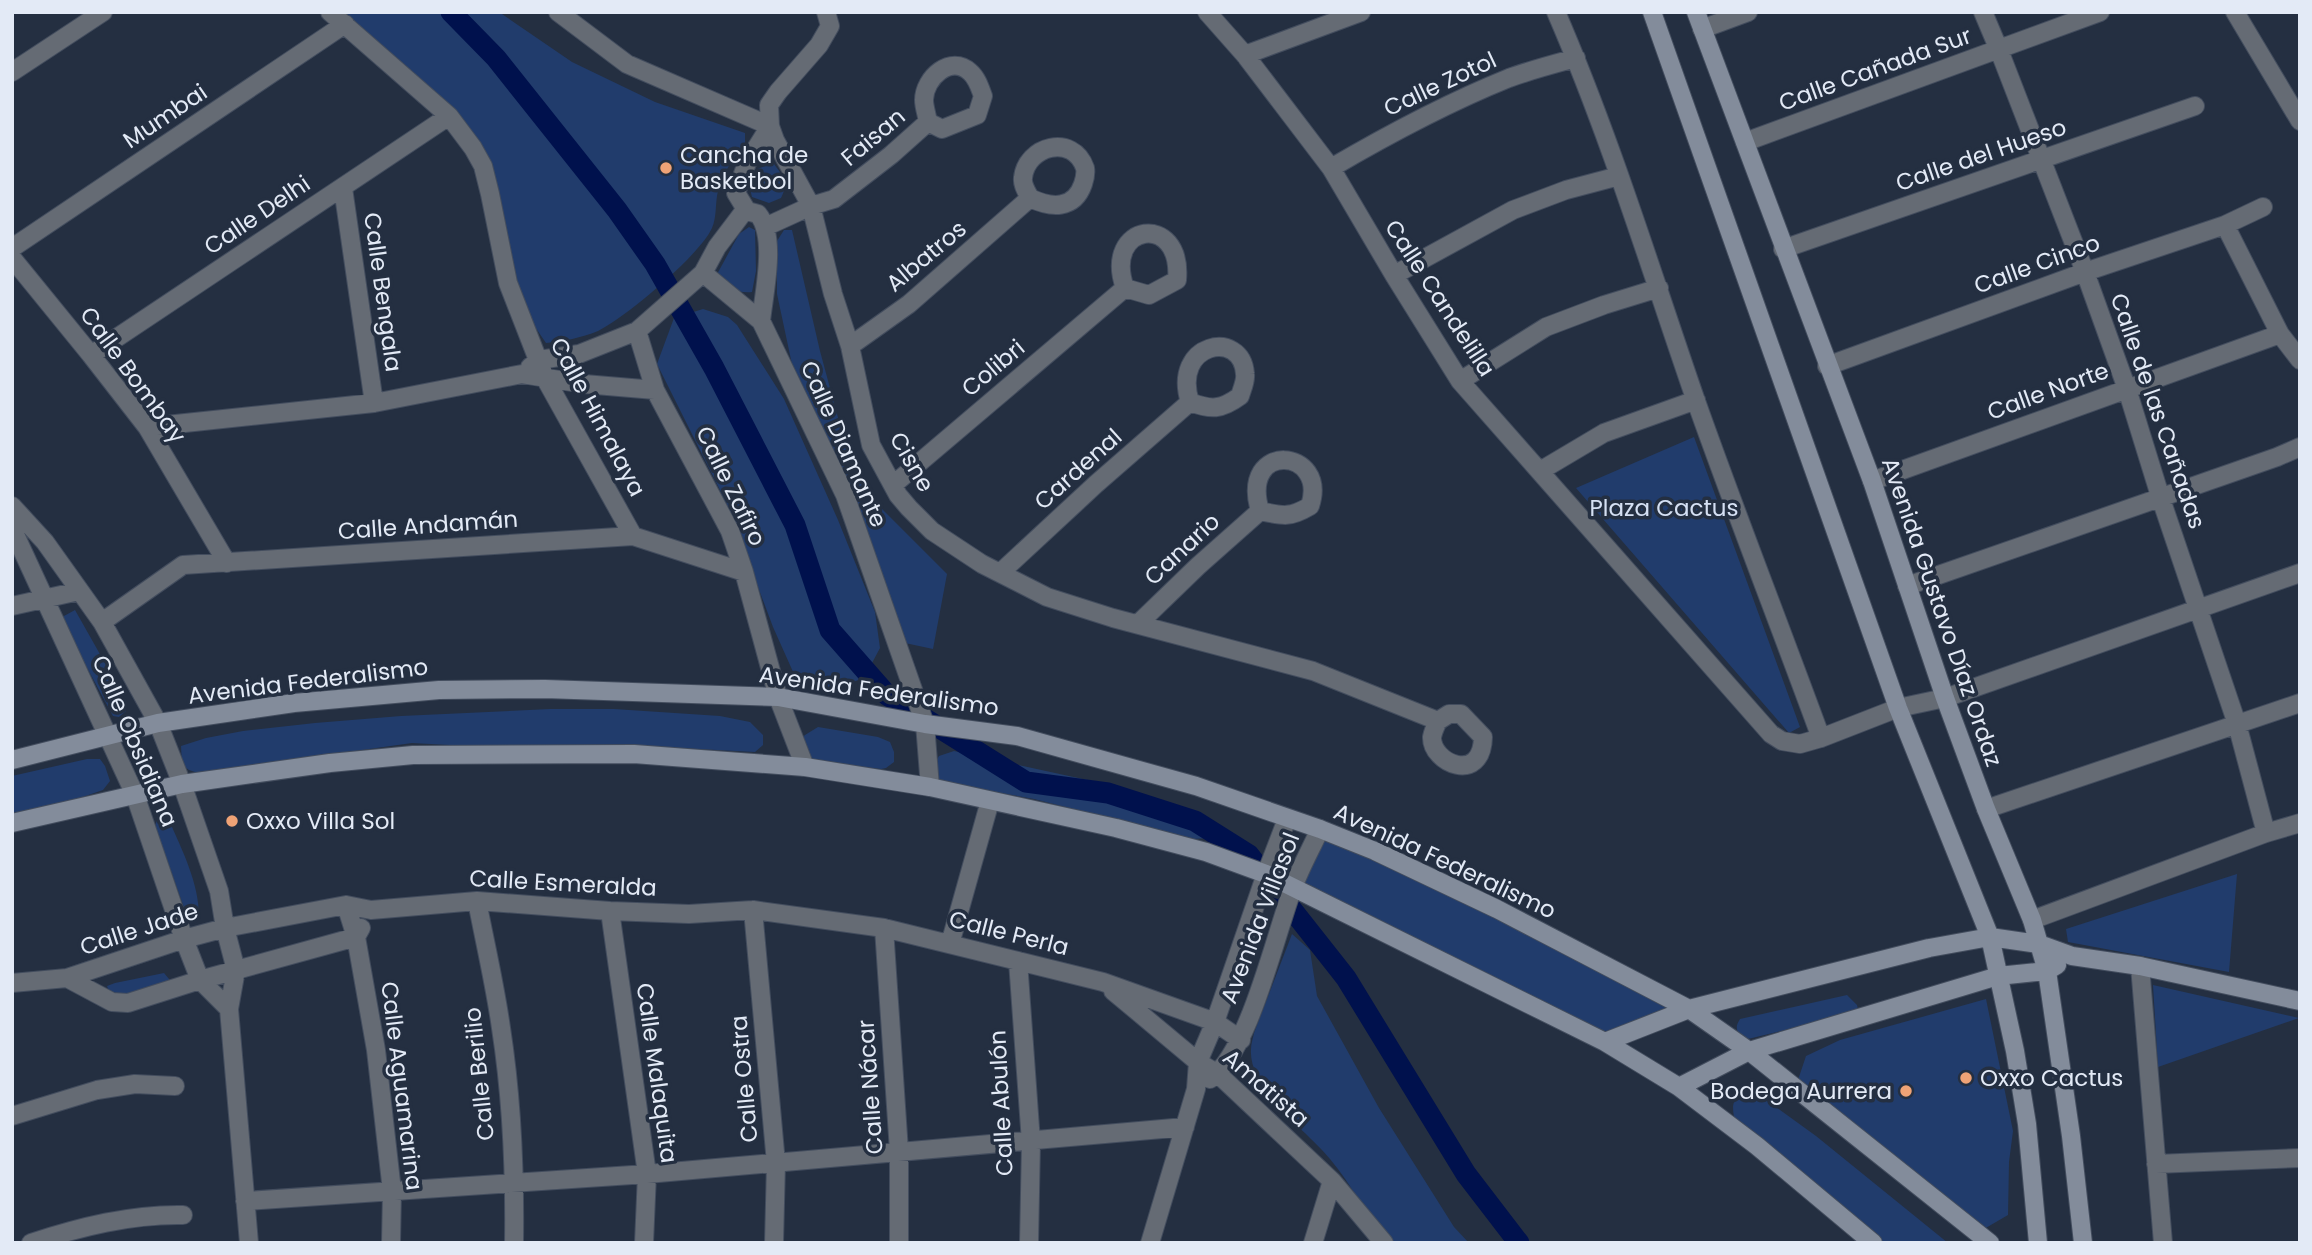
<svg xmlns="http://www.w3.org/2000/svg" width="2312" height="1255" font-family="Poppins,sans-serif">
  <style>
    .green { fill: #213c6c }
    .lines { fill: none; stroke-linecap: round; stroke-linejoin: round }
    .canal { stroke: #00114d; stroke-width: 21 }
    .street-casing { stroke: #434d5e; stroke-width: 20 }
    .secondary-casing { stroke: #434d5e; stroke-width: 20 }
    .street { stroke: #656b74; stroke-width: 18 }
    .secondary { stroke: #838c9b; stroke-width: 18 }
    .poi-dot { fill: #efa376; stroke: #242f41; stroke-width: 2.5 }
    .labels { text-anchor: middle; dominant-baseline: central; stroke-width: 7; stroke-linejoin: round; paint-order: stroke }
    .street-label { font-size: 23px; fill: #e3eaf6; stroke: #242f41 }
    .poi-label { font-size: 23px; fill: #e3eaf6; stroke: #242f41; text-anchor: start }
    .park-label { font-size: 23px; fill: #d5e0f3; stroke: #242f41 }
  </style>
  <rect width="100%" height="100%" fill="#242f41"/>
  <!-- green -->
  <path class="green" d="M339 12H499L572 62 655 102 745 133V145C732 158 723 174 718 191 715 203 717 217 712 228 700 255 625 318 598 331 581 338 564 341 546 343L518 302 482 157Z
    M774 164C784 178 789 181 781 198L769 203 752 197C746 173 751 169 774 164Z
    M749 227 755 230 756 271 752 292C740 294 722 287 716 276L739 234Z
    M784 230H792L820 351 850 462 882 509 947 574 933 649 905 643 793 369 777 294V241Z
    M703 309 728 317 737 325 784 399 838 520 875 612 880 648 864 678 831 690 794 674 773 627 727 504 657 364 674 318Z
    M1694 437 1800 727 1789 733 1576 488Z
    M75 610 114 679 126 711 119 717 113 716 62 621 64 616Z
    M550 709H614L720 716 750 722 763 735V745L755 752 678 748 468 746 412 743 198 773 189 770 182 765 181 746 206 738 243 731 315 723 401 716Z
    M818 727 878 737 890 742 894 752V762L886 768 881 769 812 761 801 739 805 735Z
    M954 751 1092 781 1202 813 1212 822 1211 838 1192 839 1034 799 940 782C933 772 933 766 939 756Z
    M87 759H100L105 766 110 781 103 790 65 803 12 815V776Z
    M157 820H169C182 850 199 883 199 916L192 919 187 916 155 826Z
    M1320 830 1688 1009 1614 1038 1294 885Z
    M2237 874 2229 972 2068 942 2066 929Z
    M1292 934 1310 950 1317 996 1379 1108 1454 1227 1469 1243H1388C1367 1216 1352 1185 1330 1159 1307 1131 1248 1089 1251 1049 1251 1044 1253 1038 1254 1033Z
    M164 973 169 979V984L123 996 110 994 107 986 115 983Z
    M2153 985 2299 1018 2158 1067Z
    M1847 995 1857 1005 1858 1009 1852 1014 1748 1039H1742C1736 1030 1735 1027 1740 1019Z
    M1986 999 2013 1131 2009 1162 2008 1215 1984 1229 1798 1080 1806 1056 1840 1040Z
    M1755 1092 1816 1136 1948 1243H1884L1735 1121C1730 1100 1734 1096 1755 1092Z"/>
  <g class="lines">
    <!-- canal -->
    <path class="canal" d="M451 12 496 58 617 210 655 264 714 368 795 525 830 630 887 695 1026 782 1108 793 1195 821 1249 855 1346 978 1466 1174 1519 1243"/>
    <defs>
      <path id="street" d="M330 12 449 116 473 148 483 166 490 194 508 283 545 378 633 536
        M558 12 627 64 770 126
        M826 12 830 26 819 45 778 92 769 105 770 126 775 140 811 206 833 294 850 346 871 445 898 495 909 508 932 531 982 564 1047 597 1113 618 1313 671 1438 721 1449 714H1461L1483 737C1482 785 1431 763 1432 737 1433 732 1436 725 1438 721
        M1207 12 1245 55 1331 168 1394 275 1460 381 1771 734 1782 741 1800 744 1821 738 1898 708 1945 698 2300 573
        M1556 12C1611 139 1651 271 1696 401 1736 514 1780 626 1821 738
        M1983 12 1999 50 2085 272 2127 389 2161 499 2237 724 2266 833
        M2235 12 2300 121
        M1702 29 1748 12
        M1245 55 1361 12
        M12 72 103 12
        M1745 142 2100 12
        M1331 168C1389 134 1447 103 1509 78 1531 70 1554 64 1576 58
        M343 188 374 403
        M747 211 736 193 747 163 770 126
        M2225 225 2280 334 2300 360
        M765 227 811 206 834 199 891 155 928 122C927 115 924 107 924 100 924 78 951 54 970 72 977 78 980 88 983 96L977 115 942 129 928 122
        M12 248 345 24
        M1783 249 2195 106
        M12 258 91 355 147 427 227 563
        M703 273 761 321 845 495 925 724 930 787
        M1394 275 1513 210 1566 190 1619 176
        M637 331 655 390 730 531 744 572 778 697 805 767
        M850 346 909 304 1030 198C1027 192 1022 185 1023 178 1026 146 1073 133 1085 168 1086 173 1085 178 1083 184 1074 210 1051 208 1030 198
        M91 355 449 116
        M1827 366 2085 272 2225 225 2263 207
        M530 367 539 360 579 354 637 331 703 273 717 247 742 214 747 211 758 214C777 237 764 292 761 321
        M1460 381 1546 327 1604 305 1659 288
        M147 427 374 403 522 374 584 384 655 390
        M1540 471 1604 433 1696 400
        M1872 481 2280 334
        M893 485 1125 288C1102 223 1183 211 1177 280L1149 295 1125 288
        M12 506 45 542 102 622 158 723 182 784 219 891 225 928 236 970 229 1009 249 1243
        M12 528 135 795 184 939 200 980 229 1009
        M1000 573 1096 484 1190 402C1171 343 1242 328 1245 374 1246 381 1242 389 1240 396 1221 410 1211 410 1190 402
        M1907 586 2277 457 2300 447
        M12 606 79 591
        M102 622 183 565 633 536 744 572
        M1138 624 1198 566 1260 511C1239 440 1329 448 1310 506 1290 518 1283 516 1260 511
        M1986 809 2300 703
        M477 901C485 943 495 985 501 1028 512 1099 515 1171 514 1243
        M346 905 356 937 376 1050 392 1191 391 1243
        M753 910 776 1163 774 1243
        M610 911 647 1174 644 1243
        M2032 920 2266 833 2300 823
        M884 928 899 1151V1243
        M950 944 990 801
        M1018 961 1031 1142 1029 1243
        M2140 966 2163 1243
        M67 978 112 1002 128 1003 200 980 356 937 361 928
        M12 983 67 978 184 939 225 928 346 905 371 910 477 901 610 911 689 914 753 910 884 928 1103 982 1215 1022 1241 1040
        M1113 991 1198 1062 1218 1074 1332 1181 1384 1243
        M1210 1079C1249 1053 1275 935 1293 888 1300 868 1311 849 1320 829
        M12 1116 97 1090 135 1084 175 1086
        M2156 1164 2300 1158
        M245 1201 647 1174 1185 1127
        M31 1243C80 1227 131 1214 183 1215
        M1150 1243 1196 1089 1198 1062 1215 1022 1266 874 1287 819
        M1313 1243 1332 1181"/>
      <path id="secondary" d="M1652 12 1898 708 1990 937 2015 1051 2027 1124 2038 1243
        M1696 12 1872 481 1945 698 1986 809 2032 920 2039 944 2047 971 2071 1136 2083 1243
        M12 760 158 723 294 703 439 690 545 689 778 697 925 724 1017 736 1196 786 1320 829 1375 851 1497 909 1689 1009 1749 1051 1990 1243
        M12 823 182 784 330 763 413 755 634 754 805 767 930 787 1116 828 1206 852 1266 874 1605 1042 1679 1087 1757 1146 1873 1243
        M1605 1042 1689 1009 1929 948 1990 937 2039 944 2072 956 2140 966 2300 1001
        M1679 1087 1749 1051 1998 976 2047 971 2057 965"/>
    </defs>
    <!-- street casing -->
    <use href="#street" class="street-casing"/>
    <!-- secondary casing -->
    <use href="#secondary" class="secondary-casing"/>
    <!-- street -->
    <use href="#street" class="street"/>
    <!-- secondary -->
    <use href="#secondary" class="secondary"/>
  </g>
  <!-- markers -->
  <g class="poi-dot">
    <circle cx="666" cy="168" r="7"/>
    <circle cx="232" cy="821" r="7"/>
    <circle cx="1966" cy="1078" r="7"/>
    <circle cx="1906" cy="1091" r="7"/>
  </g>
  <g class="labels">
    <!-- street labels -->
    <g class="street-label">
      <text transform="translate(1875 69) rotate(-20)">Calle Cañada Sur</text>
      <text transform="translate(1440 84) rotate(-25)">Calle Zotol</text>
      <text transform="translate(165 116) rotate(-34)">Mumbai</text>
      <text transform="translate(873 137) rotate(-40)">Faisan</text>
      <text transform="translate(1981 155) rotate(-19)">Calle del Hueso</text>
      <text transform="translate(257 215) rotate(-34)">Calle Delhi</text>
      <text transform="translate(926 256) rotate(-40)">Albatros</text>
      <text transform="translate(2037 264) rotate(-20)">Calle Cinco</text>
      <text transform="translate(383 292) rotate(82)">Calle Bengala</text>
      <text transform="translate(1440 298) rotate(57)">Calle Candelilla</text>
      <text transform="translate(993 368) rotate(-40)">Colibri</text>
      <text transform="translate(133 375) rotate(54)">Calle Bombay</text>
      <text transform="translate(2048 391) rotate(-20)">Calle Norte</text>
      <text transform="translate(2158 411) rotate(71)">Calle de las Cañadas</text>
      <text transform="translate(598 417) rotate(62)">Calle Himalaya</text>
      <text transform="translate(844 444) rotate(66)">Calle Diamante</text>
      <text transform="translate(912 462) rotate(60)">Cisne</text>
      <text transform="translate(1078 469) rotate(-42)">Cardenal</text>
      <text transform="translate(731 486) rotate(64)">Calle Zafiro</text>
      <text transform="translate(428 525) rotate(-4)">Calle Andamán</text>
      <text transform="translate(1182 549) rotate(-43)">Canario</text>
      <text transform="translate(1942 612) rotate(71)">Avenida Gustavo Díaz Ordaz</text>
      <text transform="translate(308 681) rotate(-7)">Avenida Federalismo</text>
      <text transform="translate(879 691) rotate(8)">Avenida Federalismo</text>
      <text transform="translate(135 741) rotate(67)">Calle Obsidiana</text>
      <text transform="translate(1445 861) rotate(25)">Avenida Federalismo</text>
      <text transform="translate(563 883) rotate(3)">Calle Esmeralda</text>
      <text transform="translate(1260 918) rotate(-69)">Avenida Villasol</text>
      <text transform="translate(139 929) rotate(-18)">Calle Jade</text>
      <text transform="translate(1009 933) rotate(14)">Calle Perla</text>
      <text transform="translate(657 1073) rotate(82)">Calle Malaquita</text>
      <text transform="translate(479 1074) rotate(-96)">Calle Berilio</text>
      <text transform="translate(744 1079) rotate(-95)">Calle Ostra</text>
      <text transform="translate(402 1086) rotate(83)">Calle Aguamarina</text>
      <text transform="translate(870 1087) rotate(-94)">Calle Nácar</text>
      <text transform="translate(1266 1088) rotate(41)">Amatista</text>
      <text transform="translate(1001 1103) rotate(-93)">Calle Abulón</text>
    </g>
    <!-- poi labels -->
    <g class="poi-label">
      <text x="680" y="155">Cancha de<tspan x="680" dy="26">Basketbol</tspan></text>
      <text x="246" y="821">Oxxo Villa Sol</text>
      <text x="1980" y="1078">Oxxo Cactus</text>
      <text x="1892" y="1091" text-anchor="end">Bodega Aurrera</text>
    </g>
    <!-- park labels -->
    <g class="park-label">
      <text x="1664" y="508">Plaza Cactus</text>
    </g>
  </g>
  <!-- border -->
  <rect width="2312" height="1255" fill="none" stroke="#e3eaf6" stroke-width="28"/>
</svg>
